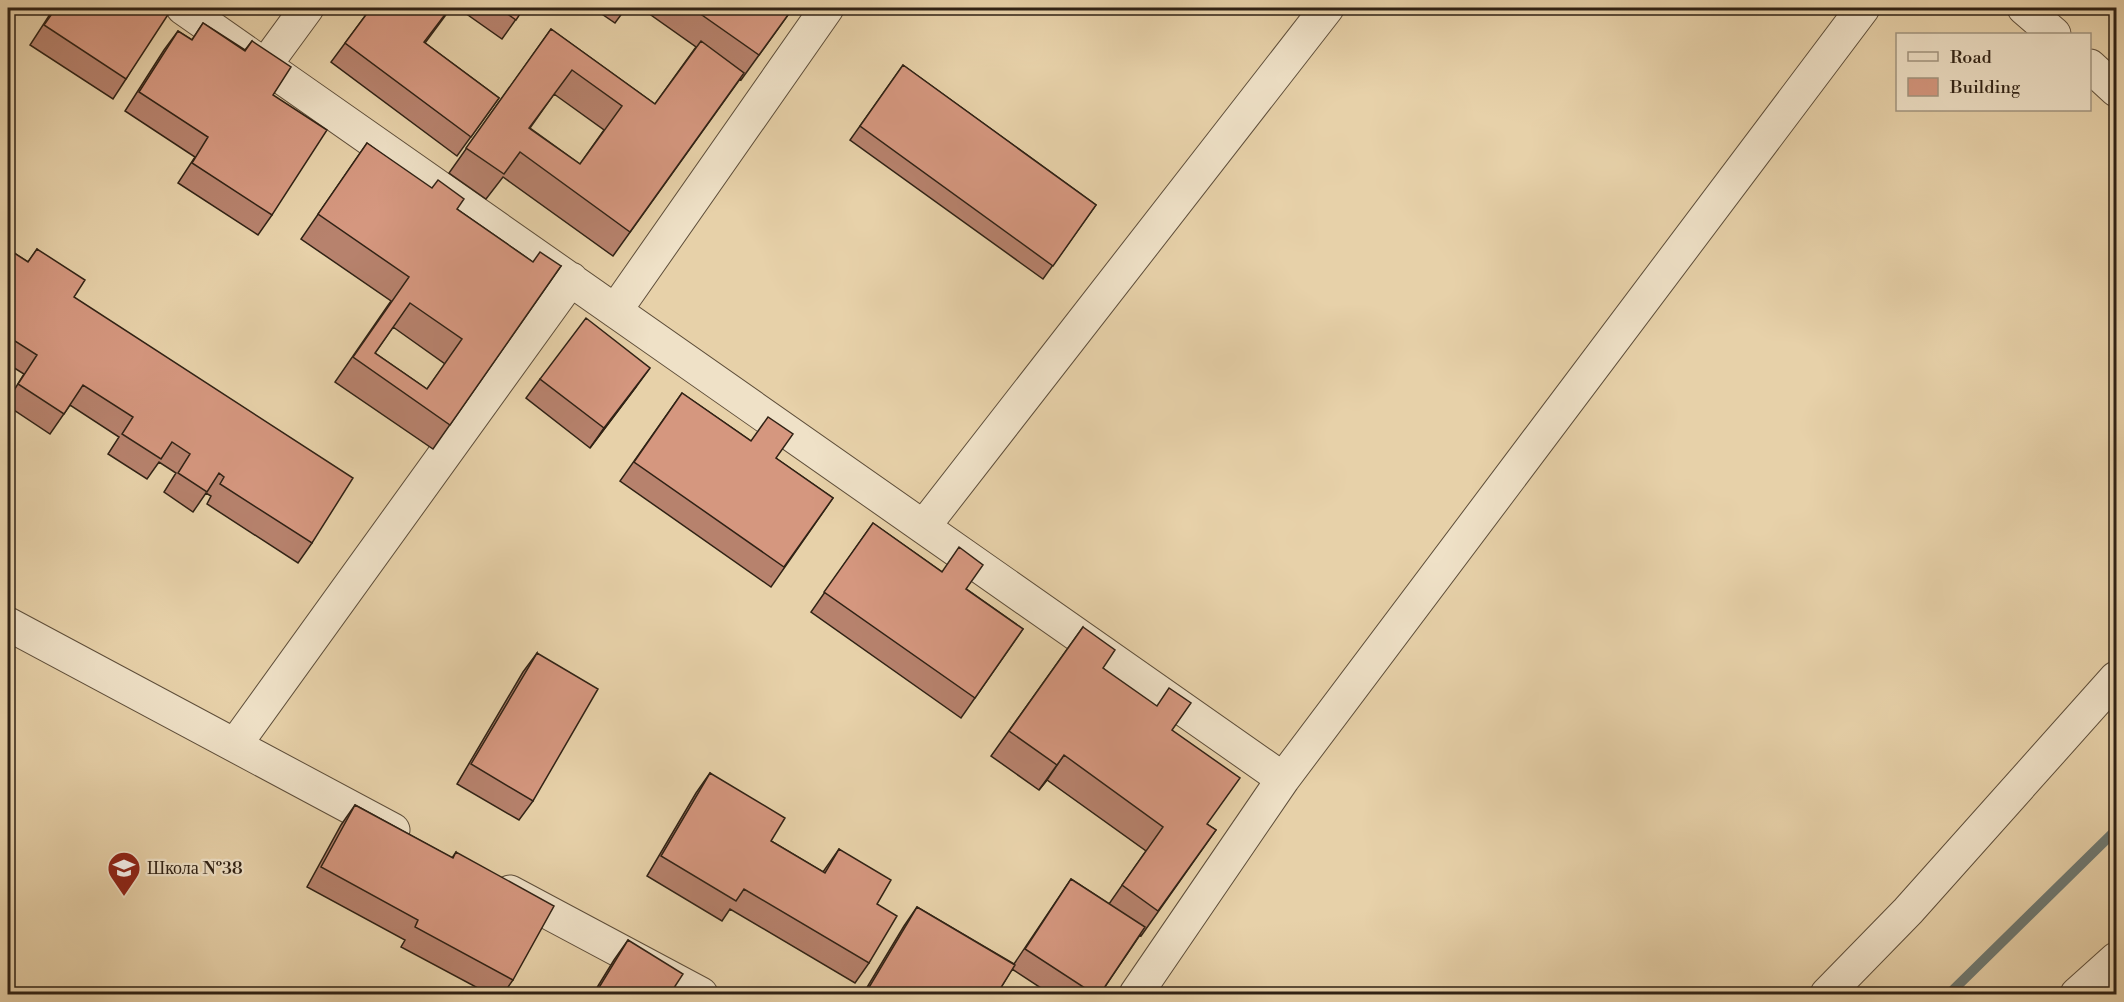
<svg xmlns="http://www.w3.org/2000/svg" width="2124" height="1002" font-family="'Libre Bodoni',serif">
  <style>
    .lines { fill: none; stroke-linecap: round; stroke-linejoin: round }
    .stream { stroke: #6f7a73; stroke-width: 10 }
    .minor-casing { stroke: #5e4e3a; stroke-width: 35 }
    .minor { stroke: #efe1c7; stroke-width: 33 }
    .wall { fill: #b7826d; stroke: #302215; stroke-width: 1.5; fill-rule: evenodd }
    .shaded-wall { fill: #956a59; stroke: #302215; stroke-width: 1.5 }
    .building { fill: #d5977f; stroke: #302215; stroke-width: 1.5; fill-rule: evenodd }
    .labels { text-anchor: middle; dominant-baseline: central; stroke-width: 4.5; stroke-linejoin: round; paint-order: stroke }
    .poi-label { font-size: 18px; fill: #302215; stroke: #efe1c7; text-anchor: start }
  </style>
  <rect width="100%" height="100%" fill="#e7d1a9"/>
  <filter id="stains"><feTurbulence type="fractalNoise" baseFrequency=".00333" numOctaves="4"/><feColorMatrix values="0 0 0 0 .2 0 0 0 0 .09 0 0 0 0 .02 0 0 0 .5 -.17"/></filter>
  <radialGradient id="worn" r=".72"><stop offset=".6" stop-color="#630" stop-opacity="0"/><stop offset="1" stop-color="#630" stop-opacity=".3"/></radialGradient>
  <g class="lines">
    <!-- stream -->
    <path class="stream" d="M1949 994 2116 830"/>
    <defs>
      <path id="minor" d="M183 8 1283 779
        M2024 8 2054 34
        M266 64 307 8
        M2090 66 2116 90
        M615 311 827 8
        M924 526 1327 8
        M8 624 393 830
        M235 745 571 279
        M510 892 701 994
        M1136 994 1283 779 1863 8
        M1827 994 1908 911 2116 678
        M2077 994 2116 959"/>
    </defs>
    <!-- minor casing -->
    <use href="#minor" class="minor-casing"/>
    <!-- minor -->
    <use href="#minor" class="minor"/>
  </g>
  <!-- wall -->
  <path class="wall" d="M54 8H167L126 79 113 99 30 45Z
    M371 8H451L425 43 499 98 457 156 331 62Z
    M458 8H524L502 39Z
    M593 8H626L615 23Z
    M641 8H793L741 80 740 79 613 256 503 177 486 199 449 173 551 29 655 104 696 47ZM554 94 604 130 580 164 530 128Z
    M203 23 245 50 252 41 273 95 272 215 258 235 178 183 195 157 125 111 164 50 178 31 192 40Z
    M903 65 1096 205 1043 279 850 140Z
    M367 143 457 209 533 262 561 266 433 449 335 382 391 301 301 239ZM393 327 445 364 427 389 375 353Z
    M8 249 28 262 37 249 74 297 312 543 298 563 207 504 211 496 206 493 193 512 164 492 176 473 159 462 147 479 108 454 119 437 70 405 50 434 8 406V400L24 374 8 364Z
    M540 379 636 387 590 448 526 398Z
    M682 393 833 498 771 587 620 481Z
    M873 523 1023 629 961 718 811 612Z
    M1083 627 1103 668 1172 730 1207 824 1216 830 1141 936 1140 935 1100 994H1050L1012 969 997 994H863L904 926 917 907 1014 964 1071 879 1109 904 1146 851 1047 780 1039 790 991 756Z
    M537 653 533 801 519 820 457 784 523 672Z
    M710 773 771 841 823 872 839 849 877 904 869 963 855 983 730 909 722 921 647 876 696 793Z
    M355 805 452 858 456 852 513 980 503 994H489L401 947 405 940 307 887 341 825Z
    M628 940 670 994H593L614 960Z"/>
  <!-- shaded-wall -->
  <path class="shaded-wall" d="M650 368 636 387 590 448 604 428Z
    M1064 755 1047 780 1039 790 1057 765Z"/>
  <!-- building -->
  <path class="building" d="M56 8H167L171 10 126 79 44 25Z
    M371 8H450L424 42 499 98 471 137 345 43Z
    M499 8H524L516 20Z
    M692 8H793L759 55Z
    M203 23 245 51 252 41 291 67 273 95 327 130 272 215 192 163 208 137 139 92 178 31 192 40Z
    M551 29 655 104 701 41 744 73 630 232 520 152 504 174 466 148ZM572 70 622 106 580 164 529 128Z
    M903 65 1096 205 1053 266 860 126Z
    M367 143 432 188 438 180 464 199 457 209 533 262 540 252 561 266 450 425 353 357 409 277 318 214ZM410 303 462 339 427 389 375 353Z
    M8 229 11 232 8 238Z
    M8 249 28 262 37 249 85 280 74 297 353 478 312 543 220 484 224 477 219 473 207 492 178 473 190 454 172 442 161 459 122 434 133 417 83 385 64 414 18 384 37 355 12 339 8 346Z
    M586 318 650 368 604 428 540 379Z
    M682 393 751 441 768 417 793 434 776 458 833 498 784 567 634 462Z
    M873 523 942 572 959 547 983 565 966 589 1023 629 975 698 824 592Z
    M1083 627 1115 650 1103 668 1157 706 1169 688 1191 703 1172 730 1240 778 1207 824 1216 830 1158 911 1122 885 1163 827 1064 755 1057 765 1009 731Z
    M537 653 598 689 533 801 471 764Z
    M710 773 785 818 771 841 825 873 839 849 891 880 877 904 897 916 869 963 744 889 736 901 661 856Z
    M355 805 453 858 456 852 554 906 513 980 415 927 418 920 321 867Z
    M1071 879 1145 927 1100 994H1094L1025 949Z
    M917 907 1015 965 997 994H877L868 989Z
    M628 940 683 974 670 994H595Z"/>
  <!-- icons -->
  <defs>
    <symbol id="school-pin" viewBox="-11 -11 22 30"><path d="M0 17L-7.5 6A9.5 9.5 0 1 1 7.5 6Z" fill="#8f2418" stroke="#efe1c7"/><path d="M0-5L7-2L0 1L-7-2ZM-4 1L0 2.5L4 1V4Q0 6-4 4Z" fill="#fff"/></symbol>
  </defs>
  <g fill-rule="evenodd">
    <use href="#school-pin" x="105" y="849" width="38" height="52"/>
  </g>
  <g class="labels">
    <!-- poi labels -->
    <g class="poi-label">
      <text x="147" y="868">Школа №38</text>
    </g>
  </g>
  <!-- margin -->
  <rect width="2124" height="1002" fill="none" stroke="#e7d1a9" stroke-width="30"/>
  <rect x="9" y="9" width="2106" height="984" fill="none" stroke="#302215" stroke-width="3"/>
  <rect x="15" y="15" width="2094" height="972" fill="none" stroke="#302215" stroke-width="1.5"/>
  <!-- legend -->
  <rect x="1896" y="33" width="195" height="78" fill="#efe1c7" stroke="#a39580" stroke-width="1.5"/>
  <rect x="1908" y="52" width="30" height="9" fill="#efe1c7" stroke="#a39580" stroke-width="1.5"/>
  <text x="1950" y="63" font-size="18" fill="#302215">Road</text>
  <rect x="1908" y="78" width="30" height="18" fill="#d5977f" stroke="#a39580" stroke-width="1.5"/>
  <text x="1950" y="93" font-size="18" fill="#302215">Building</text>
  <rect width="100%" height="100%" filter="url(#stains)"/>
  <rect width="100%" height="100%" fill="url(#worn)"/>
</svg>
